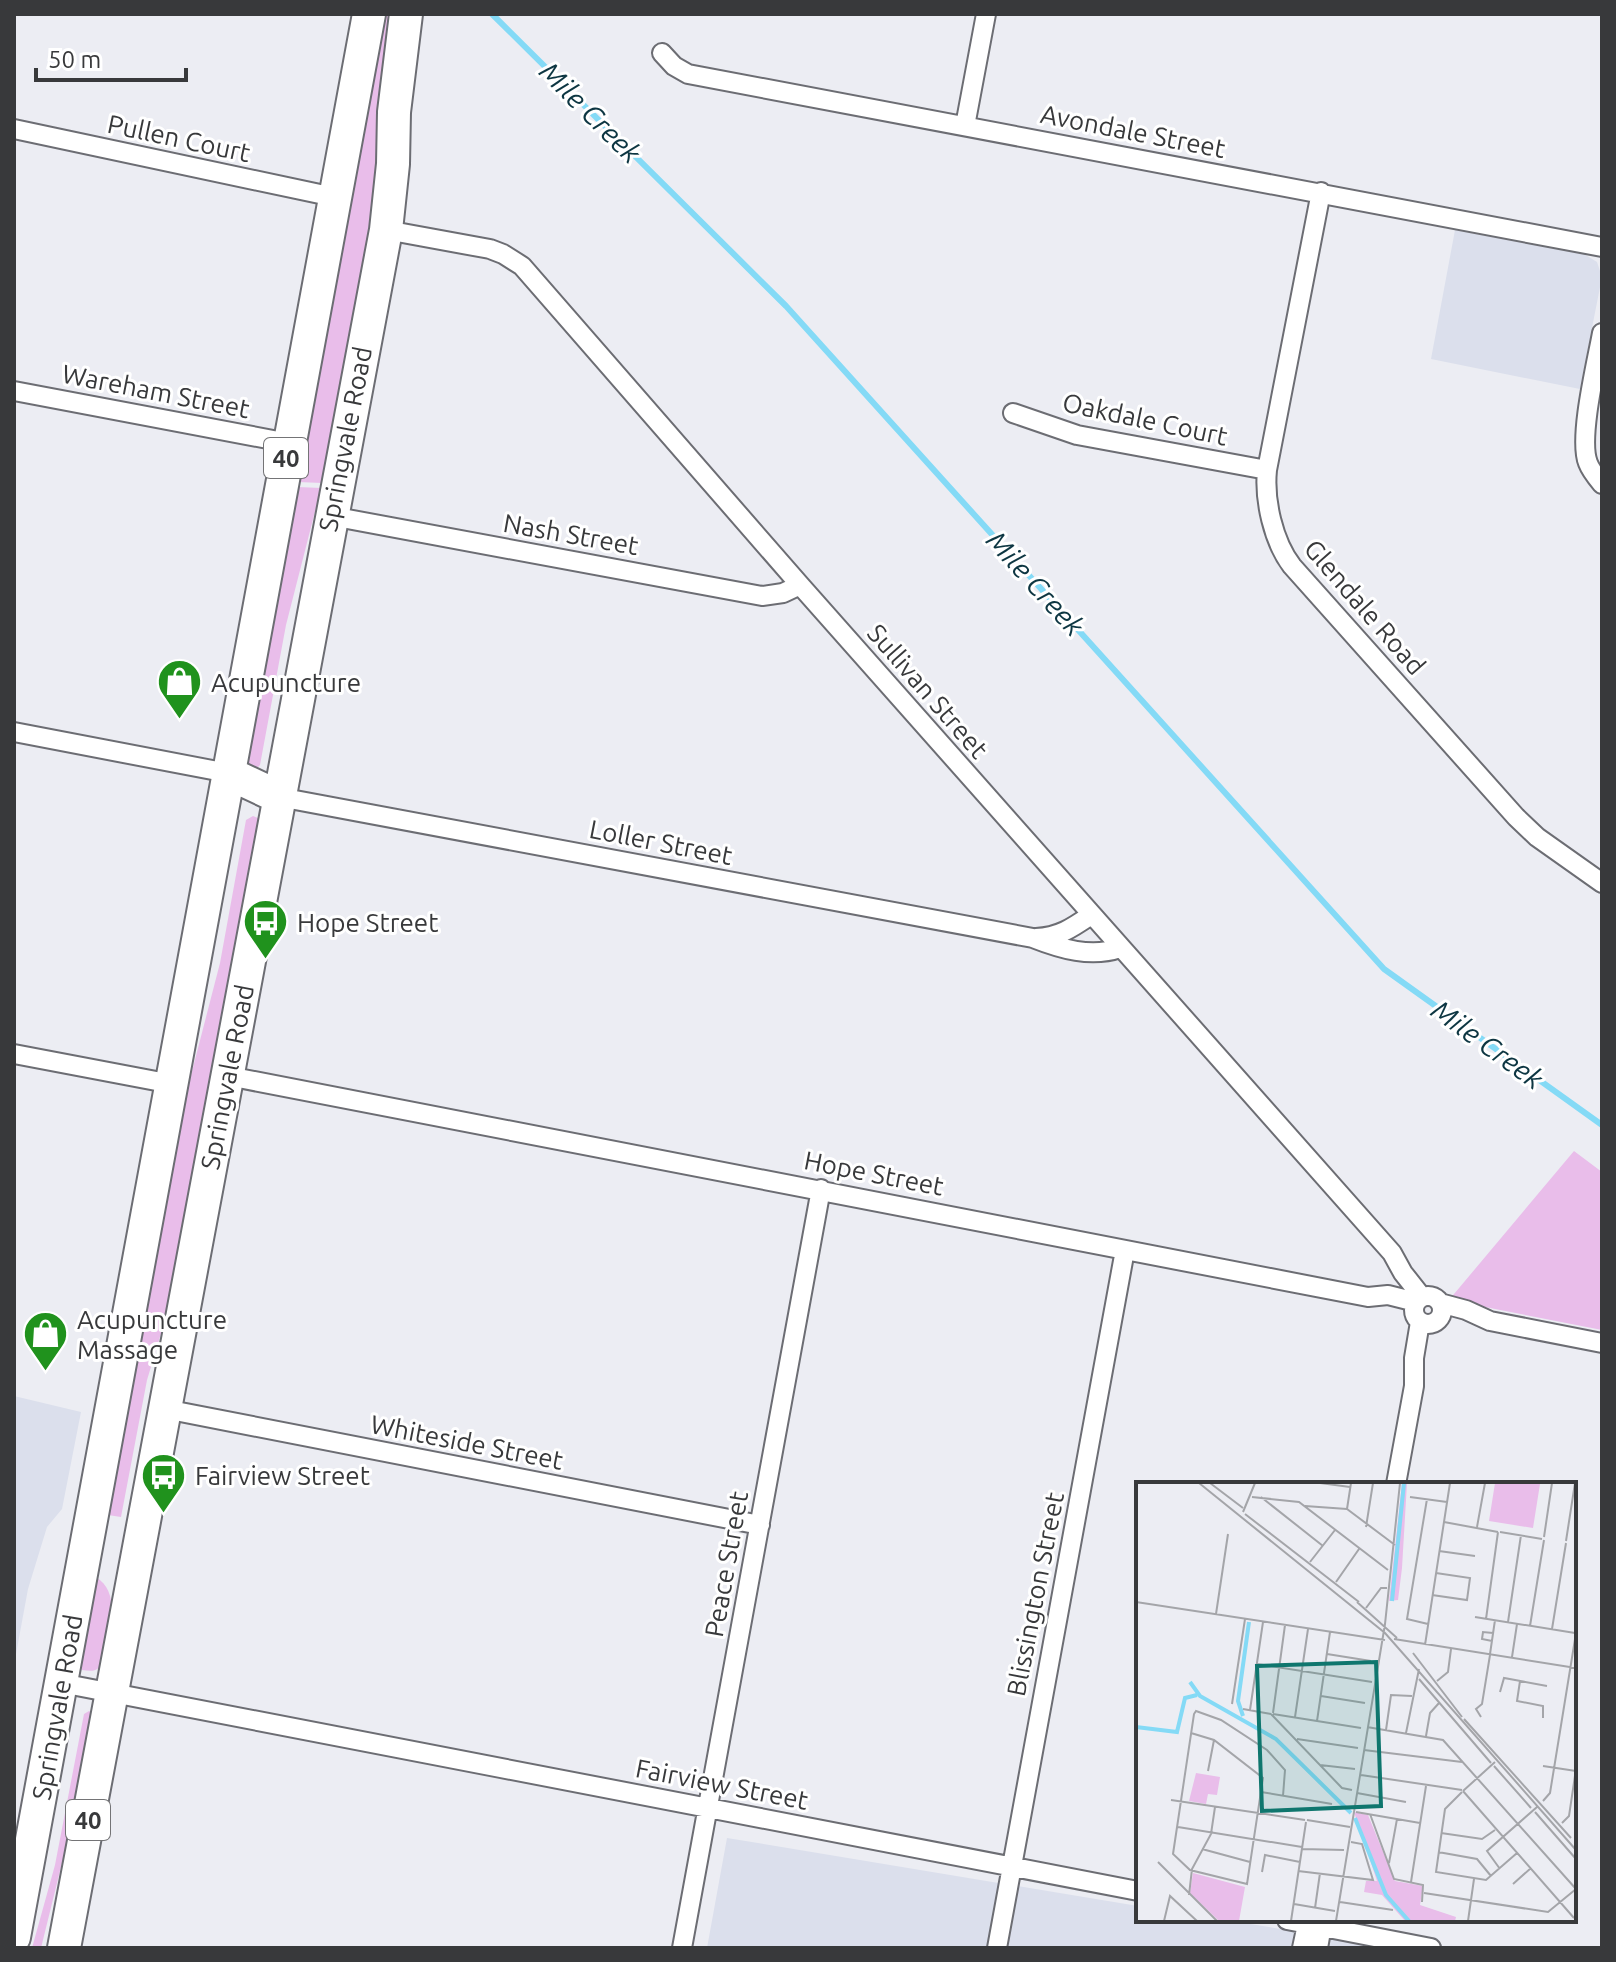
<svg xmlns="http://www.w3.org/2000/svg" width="1616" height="1962" font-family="Ubuntu,sans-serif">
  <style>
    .built { fill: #dbdfec }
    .green { fill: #e9bdea }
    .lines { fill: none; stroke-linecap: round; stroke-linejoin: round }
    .stream { stroke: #84daf6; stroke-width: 6 }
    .street-casing { stroke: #6c6d73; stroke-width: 22 }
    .highway-casing { stroke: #6c6d73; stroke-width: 36 }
    .street { stroke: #fff; stroke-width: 18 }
    .highway { stroke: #fff; stroke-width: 32 }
    .labels { text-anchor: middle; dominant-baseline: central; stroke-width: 6; stroke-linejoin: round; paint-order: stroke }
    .shield { fill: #fff; stroke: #747476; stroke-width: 2 }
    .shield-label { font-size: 24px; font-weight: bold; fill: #38393b }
    .street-label { font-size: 26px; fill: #38393b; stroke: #fff }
    .poi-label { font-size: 26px; fill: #38393b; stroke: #fff; text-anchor: start }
    .water-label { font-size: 28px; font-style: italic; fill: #0d3642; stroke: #fff }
    .inset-river { fill: none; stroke: #84daf6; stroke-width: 4 }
    .inset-road { fill: none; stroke: #a4a5a9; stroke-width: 2 }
    .view { fill: #0f766e; fill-opacity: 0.15; stroke: #0f766e; stroke-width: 4 }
    .inset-edge { fill: none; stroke: #38393b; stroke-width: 4 }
  </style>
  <rect width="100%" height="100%" fill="#ecedf3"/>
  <!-- built -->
  <path class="built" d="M1455 230 1584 254 1597 262 1602 277 1580 389 1431 359Z
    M14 1396 81 1412 62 1509 47 1527 28 1589 14 1665Z
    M727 1838 1138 1906V1920H1226L1395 1948H707Z"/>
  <!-- green -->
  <path class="green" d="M383 14H395L378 185 322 483 298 482Z
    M298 487 321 488 286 625 260 765 255 770 247 764V754Z
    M253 816 258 818 259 824 172 1297 147 1380 121 1517 108 1515 182 1110 220 963 246 820Z
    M1574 1151 1602 1172V1330L1449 1300Z
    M96 1577C119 1592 111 1620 107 1642 106 1650 106 1661 100 1667 95 1672 89 1671 82 1670L81 1662Z
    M89 1711 93 1713 77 1802 41 1948H32L55 1865 84 1714Z"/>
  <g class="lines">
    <!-- stream -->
    <path class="stream" d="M492 14 786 306 1384 969 1602 1125"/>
    <defs>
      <path id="street" d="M662 53 674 66 688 74 1602 247
        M965 126 986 14
        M14 129 334 197
        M1321 192 1267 470C1264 500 1273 541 1292 566L1516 817 1537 837 1602 883
        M386 230 490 249 503 254 522 266 800 585 1392 1253 1403 1273 1422 1297
        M1602 333C1597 361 1578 438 1588 463 1591 471 1597 478 1602 484
        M14 391 289 443
        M1013 413 1077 435 1267 470
        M331 516 762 596 783 593 800 585
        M14 732 228 773
        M279 797 1033 938C1061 949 1091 958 1120 948
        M1036 938C1059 937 1072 928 1091 915
        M14 1054 172 1084
        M228 1076 1368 1297 1388 1295 1416 1302
        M1414 1310a14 14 0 1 1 28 0a14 14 0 1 1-28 0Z
        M1440 1303 1466 1310 1490 1321 1602 1343
        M165 1409 760 1525
        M1396 1484 1414 1386V1358L1420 1322
        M61 1683 1138 1891
        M1287 1920 1431 1948
        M682 1948 821 1189
        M997 1948 1125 1250
        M1302 1948 1308 1920
        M1318 1948 1323 1920"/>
      <path id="highway" d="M228 773 279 797
        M14 1937 369 14
        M64 1948 386 230 393 164 394 112 406 14"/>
    </defs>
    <!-- street casing -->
    <use href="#street" class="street-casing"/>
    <!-- highway casing -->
    <use href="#highway" class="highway-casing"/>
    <!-- street -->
    <use href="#street" class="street"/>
    <!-- highway -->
    <use href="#highway" class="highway"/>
  </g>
  <!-- icons -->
  <defs>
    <symbol id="shop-pin" viewBox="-11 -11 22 30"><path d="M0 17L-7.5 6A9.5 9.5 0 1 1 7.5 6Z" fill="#20921d" stroke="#fff"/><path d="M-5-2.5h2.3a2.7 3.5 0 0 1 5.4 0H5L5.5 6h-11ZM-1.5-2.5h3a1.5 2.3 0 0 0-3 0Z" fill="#fff"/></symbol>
    <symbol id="bus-pin" viewBox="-11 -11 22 30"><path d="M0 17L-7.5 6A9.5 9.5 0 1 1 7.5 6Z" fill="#20921d" stroke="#fff"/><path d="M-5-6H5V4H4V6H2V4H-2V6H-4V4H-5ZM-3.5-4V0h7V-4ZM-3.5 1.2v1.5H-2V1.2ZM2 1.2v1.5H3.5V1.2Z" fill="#fff"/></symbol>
  </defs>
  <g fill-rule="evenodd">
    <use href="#shop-pin" x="154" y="656" width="51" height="69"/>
    <use href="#bus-pin" x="240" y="896" width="51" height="69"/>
    <use href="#shop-pin" x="20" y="1308" width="51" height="69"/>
    <use href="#bus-pin" x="138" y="1450" width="51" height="69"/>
  </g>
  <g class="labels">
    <!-- shield labels -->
    <g class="shield">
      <rect x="264" y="438" width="44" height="40" rx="6"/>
      <rect x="66" y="1800" width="44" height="40" rx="6"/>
    </g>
    <g class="shield-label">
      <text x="286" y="458">40</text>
      <text x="88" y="1820">40</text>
    </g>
    <!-- street labels -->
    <g class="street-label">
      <text transform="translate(1133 131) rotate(11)">Avondale Street</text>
      <text transform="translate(179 138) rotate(12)">Pullen Court</text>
      <text transform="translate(156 391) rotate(11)">Wareham Street</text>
      <text transform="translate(1145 419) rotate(12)">Oakdale Court</text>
      <text transform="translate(345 439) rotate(-79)">Springvale Road</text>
      <text transform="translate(571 534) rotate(10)">Nash Street</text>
      <text transform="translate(1365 607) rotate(49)">Glendale Road</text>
      <text transform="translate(928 691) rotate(49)">Sullivan Street</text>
      <text transform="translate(661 842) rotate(11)">Loller Street</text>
      <text transform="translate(227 1077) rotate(-79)">Springvale Road</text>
      <text transform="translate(874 1173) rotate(11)">Hope Street</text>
      <text transform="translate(467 1442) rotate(11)">Whiteside Street</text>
      <text transform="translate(726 1564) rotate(-80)">Peace Street</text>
      <text transform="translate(1035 1594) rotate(-79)">Blissington Street</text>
      <text transform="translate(57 1707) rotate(-80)">Springvale Road</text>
      <text transform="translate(722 1784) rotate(11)">Fairview Street</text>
    </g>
    <!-- poi labels -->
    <g class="poi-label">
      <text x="211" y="682">Acupuncture</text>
      <text x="297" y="922">Hope Street</text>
      <text x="77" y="1319">Acupuncture<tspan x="77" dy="30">Massage</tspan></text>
      <text x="195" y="1475">Fairview Street</text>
    </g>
    <!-- water labels -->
    <g class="water-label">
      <text transform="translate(591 112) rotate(45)">Mile Creek</text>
      <text transform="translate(1036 583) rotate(48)">Mile Creek</text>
      <text transform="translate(1488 1044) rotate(36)">Mile Creek</text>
    </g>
  </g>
  <!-- overview -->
  <g transform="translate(1136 1482)">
    <rect width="440" height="440" fill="#ecedf3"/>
    <path d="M266 1H271L266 86 262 118 253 119ZM359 1 404 2 397 46 353 39ZM60 291 84 295 81 313 72 312 70 322 53 319ZM218 330 232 333 259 399 287 404 284 423 320 435 319 439H269L246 413 228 410 230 399H241ZM57 391 109 405 103 439H83L54 411Z" fill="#e9bdea"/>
    <path class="inset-river" d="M256 119 268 1M54 200 64 214 140 257 215 331M107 234 102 219 113 140M0 245 41 250 49 216 61 213M219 336 250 413 273 439"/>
    <path class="inset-road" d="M63 1 249 151 440 368M74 1 107 26M184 1 214 5M116 15 163 20 252 88M125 15 187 64M274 15 311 20M291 17 271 137 292 142M169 24 211 27M211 27 259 63M211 27 215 1M107 30 119 1M109 32 223 120M308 40 362 50M230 45 237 1M341 45 349 1M364 50 406 57M408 55 416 1M430 59 439 1M303 69 339 74M174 80 199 48M200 100 223 67M296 113 331 118 334 96 300 91M0 120 249 158M221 120 261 156M230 126 245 106H251M80 132 92 52M339 135 439 151M350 137 362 50M372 140 385 53M394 144 408 58M416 147 430 61M258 157 440 186M356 159 346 157 347 150 357 151M289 163 314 1M277 171 326 235M191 172 235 179M354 172 359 138M376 175 381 142M121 182 236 200M283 197 355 281M301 199 312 190 315 167M384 199 381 219 407 224V236M364 210 368 196 411 204M185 214 229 221M96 222 109 137M107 227 135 232M114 228 127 140M137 231 149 143M135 232 206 306 216 308M137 232 225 246M159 235 172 147M345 235 340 227 346 222 354 173M328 237 435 356M181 239 194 150M231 245 307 258 440 407M250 248 255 213 276 214M55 251 78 258 127 296 111 402 54 388 37 372 58 232 60 229 85 238 131 268 149 288 147 314M270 251 283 187M290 254 294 231 303 221M161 257 222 266M228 268 326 280M184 283 219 287M358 284 395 326M407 284 440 289M72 289 78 258M225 293 326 308M327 309 438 436M327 309 359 280M125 310 196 322M326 310 309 327 300 390 350 398 381 371M221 311 270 320M35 318 169 338M407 319 414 311 440 151M220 330 284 341M399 330 440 377M234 332 258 397 287 403 286 420M171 338 214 345M426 341 433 334 440 287M42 345 166 365M305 351 346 357 359 348M66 367 114 380M166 367 208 368M302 370 341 377 355 394M22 380 81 439M253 381 261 337M364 387 351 369 401 325M162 389 237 398 226 362 215 360M126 390 129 373 164 380M275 400 290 304M377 402 395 386M288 411 412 430 440 407M53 413 56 387 75 352 79 325M204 420 257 428M158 422 199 429M179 426 184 391M28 439 34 414 61 439M155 439 170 340M200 439 249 142 264 1M332 439 338 397"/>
    <path class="view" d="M240 180 245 324 126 329 121 184Z"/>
    <rect width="440" height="440" class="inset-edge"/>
  </g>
  <!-- border -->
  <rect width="1616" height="1962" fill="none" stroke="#38393b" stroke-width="32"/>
  <!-- scale -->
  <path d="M36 68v12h150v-12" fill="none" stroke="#38393b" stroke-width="4"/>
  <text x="48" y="68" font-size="24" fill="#38393b" stroke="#ffffff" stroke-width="6" paint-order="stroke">50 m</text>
</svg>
